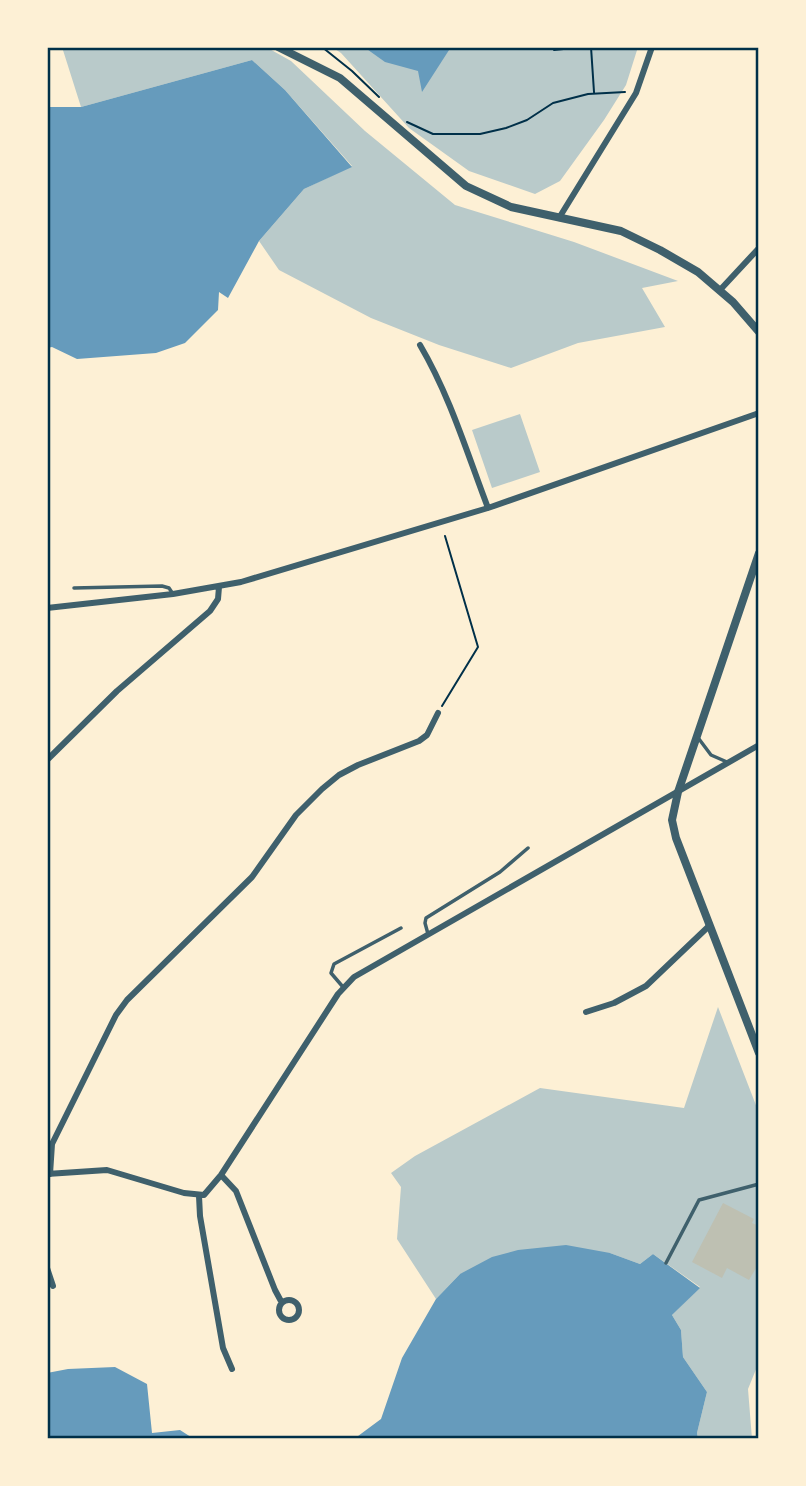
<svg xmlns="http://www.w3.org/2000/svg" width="806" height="1486" font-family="'Playfair Display',serif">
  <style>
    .green { fill: #b9caca }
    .water { fill: #669bbc }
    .building { fill: #bec0b2 }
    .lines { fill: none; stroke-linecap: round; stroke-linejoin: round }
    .path { stroke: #003049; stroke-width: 2 }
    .service { stroke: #3f606c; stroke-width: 3.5 }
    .minor { stroke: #3f606c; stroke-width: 6 }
    .tertiary { stroke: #3f606c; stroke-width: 8 }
    .neatline { fill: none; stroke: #003049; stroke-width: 2.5 }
  </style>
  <rect width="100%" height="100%" fill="#fdf0d5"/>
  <!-- green -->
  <path class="green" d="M62 47H266L291 61 365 131 455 205 574 242 678 281 642 288 665 327 578 343 511 368 439 345 371 318 279 270 259 241 304 189 352 166 285 90 252 60 81 107Z
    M332 47H638L626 85 604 120 560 181 535 194 469 171 409 128 341 53Z
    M520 414 540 472 492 488 472 430Z
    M718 1007 759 1113V1362L748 1389 752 1439H698L697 1433 707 1392 683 1357 681 1330 672 1315 700 1287 653 1254 640 1264 610 1253 460 1274 436 1299 397 1239 401 1187 391 1173 415 1156 540 1088 684 1108Z"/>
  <!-- water -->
  <path class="water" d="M364 47H451L422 92 418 71 385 62Z
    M252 60 285 90 352 167 304 189 259 241 228 298 219 292 218 310 185 343 156 353 77 359 52 347 47 348V107H81Z
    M566 1245 610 1253 640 1264 653 1254 700 1288 672 1315 681 1330 683 1357 707 1392 697 1433 698 1439H354L381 1419 402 1358 436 1299 460 1274 492 1257 518 1250Z
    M115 1367 147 1384 152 1433 180 1430 194 1439H47V1373L68 1369Z"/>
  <!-- building -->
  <path class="building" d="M723 1203 754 1219 752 1223 759 1226V1263L749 1280 727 1268 722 1278 692 1262Z"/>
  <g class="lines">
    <!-- path -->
    <path class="path" d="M322 47 352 71 379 97
      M553 47 554 50 583 47
      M591 47 594 92
      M407 122 433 134H480L506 128 527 120 553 103 588 94 625 92
      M442 706 478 647 445 536"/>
    <!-- service -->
    <path class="service" d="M74 588 162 586 169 588 173 594
      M699 739 711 755 727 762
      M428 934 425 923 426 918 500 872 528 848
      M343 987 331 973 334 964 401 928
      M666 1263 699 1200 759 1184"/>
    <!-- minor -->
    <path class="minor" d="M559 218 636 93 652 47
      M720 290 759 248
      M420 345C450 396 467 453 488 508
      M47 608 173 594 241 582 488 508 759 413
      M47 760 117 691 210 611 218 599 219 587
      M586 1012 614 1003 646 986 709 926
      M47 1174 107 1170 184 1193 204 1195 221 1175 338 994 354 977 759 745
      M50 1174 52 1144 116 1015 127 1000 252 877 296 815 322 789 339 775 358 765 419 741 427 735 438 713
      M221 1175 236 1191 275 1290 282 1303
      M199 1196 200 1216 223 1348 232 1369
      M47 1268 53 1286
      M279 1310a10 10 0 1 1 20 0a10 10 0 1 1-20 0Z"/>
    <!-- tertiary -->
    <path class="tertiary" d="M278 47 340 78 466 186 511 207 621 231 660 250 698 272 733 302 759 332
      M759 553 678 792 672 820 676 838 759 1053"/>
  </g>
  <!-- border -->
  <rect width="806" height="1486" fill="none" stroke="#fdf0d5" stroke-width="98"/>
  <rect x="49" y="49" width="708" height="1388" class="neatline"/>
</svg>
